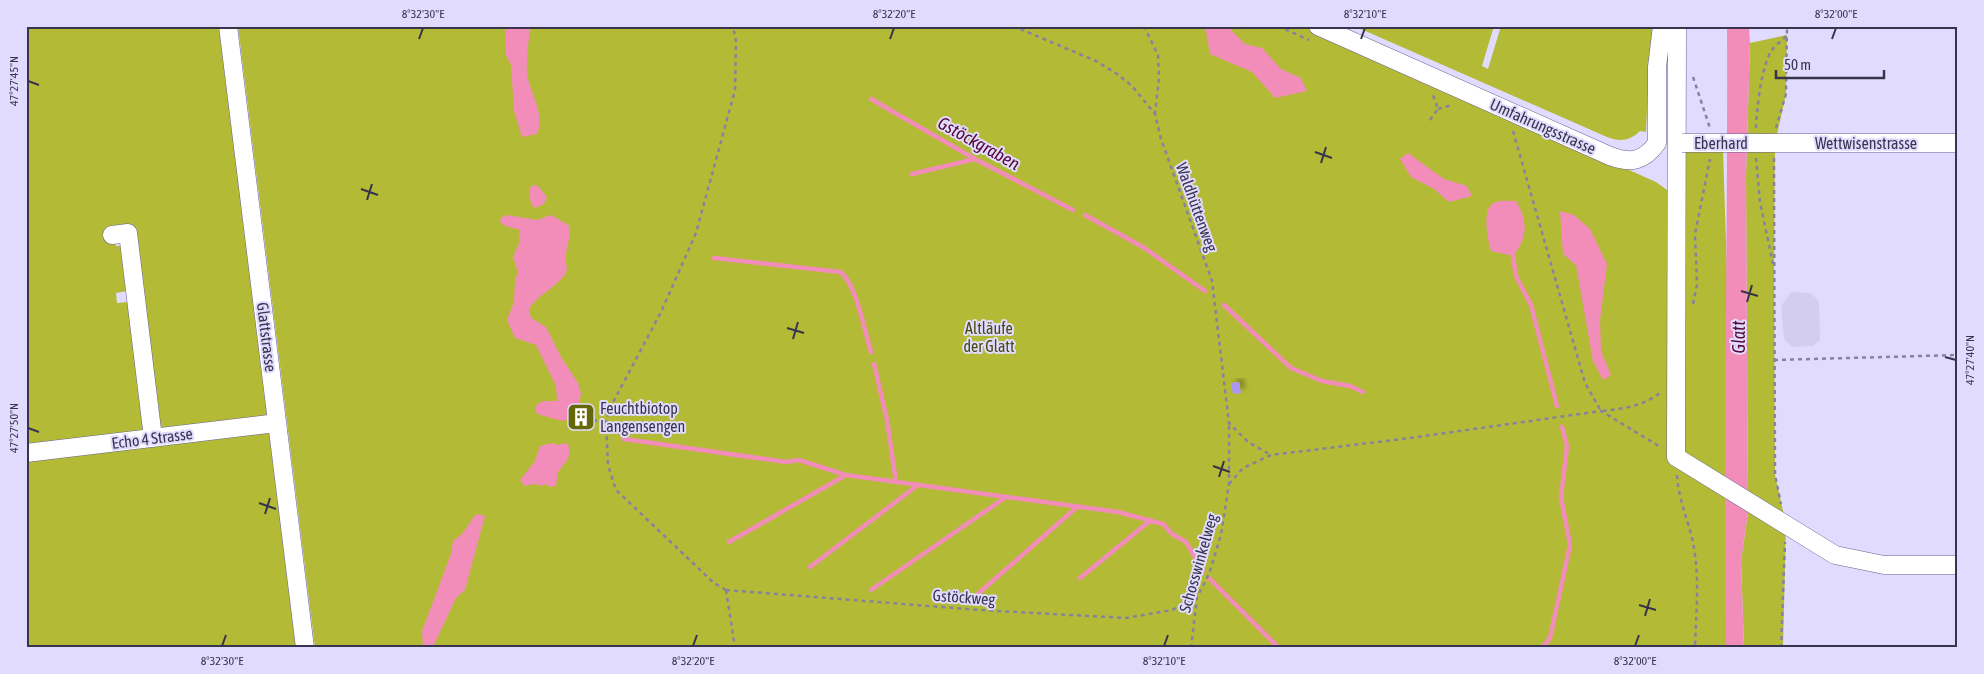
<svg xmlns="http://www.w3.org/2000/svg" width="1984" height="674" font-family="'Asap Condensed',sans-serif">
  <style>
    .built { fill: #d3cdf2 }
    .green { fill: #b3ba36 }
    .water { fill: #f28dba }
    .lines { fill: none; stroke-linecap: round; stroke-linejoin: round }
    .stream { stroke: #f28dba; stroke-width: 4.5 }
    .building { fill: #ab98f5; filter: url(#shadow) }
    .minor-casing { stroke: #6a6192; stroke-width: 19 }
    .path { stroke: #87829f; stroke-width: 2.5; stroke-dasharray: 4 4; stroke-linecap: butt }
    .minor { stroke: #fff; stroke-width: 18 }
    .minor-bridge-casing { stroke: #6a6192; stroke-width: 19; stroke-linecap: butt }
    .minor-bridge { stroke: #fff; stroke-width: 18 }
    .ticks { fill: none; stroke: #38344b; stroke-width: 2 }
    .labels { text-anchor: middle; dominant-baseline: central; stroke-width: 4; stroke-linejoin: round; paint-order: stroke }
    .street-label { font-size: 16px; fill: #38344b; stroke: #e1dcff }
    .park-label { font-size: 16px; fill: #46490e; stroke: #e1dcff }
    .poi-label { font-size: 16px; fill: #38344b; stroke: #e1dcff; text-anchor: start }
    .water-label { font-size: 18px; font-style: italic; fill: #570735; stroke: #e1dcff }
    .neatline { fill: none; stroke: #38344b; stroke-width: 2 }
    .ticks-label { font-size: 12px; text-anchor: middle; fill: #38344b }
  </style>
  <defs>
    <filter id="shadow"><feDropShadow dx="4.5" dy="-4.5" stdDeviation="2.5" flood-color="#0004"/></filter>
  </defs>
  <rect width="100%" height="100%" fill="#e1dcff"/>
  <!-- built -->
  <path class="built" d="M1791 292 1811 293 1819 301 1820 340 1812 346 1792 347 1784 339 1781 306Z"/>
  <!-- green -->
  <path class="green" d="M26 26H220L268 415 265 417 161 433 130 228 115 240 116 246 127 245V291L116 293 117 303 128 302 146 425 143 427V431L26 450Z
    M238 26H1305L1656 182 1674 195 1680 147 1723 149 1739 648H315Z
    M1354 26H1494L1482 66 1488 69 1501 26H1656L1649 67 1646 132 1640 131C1630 141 1620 142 1607 137Z
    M1787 35 1786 94 1775 144 1774 268 1775 475 1786 524 1783 648H1744L1741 561 1748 512 1746 177 1750 43Z
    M269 432 297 648H26V456Z"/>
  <!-- water -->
  <path class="water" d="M505 26H530C529 42 526 58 527 73 529 93 546 113 537 134L522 137 514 111 511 65 506 55Z
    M1205 26 1230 29 1245 44 1262 48 1281 69 1301 78 1307 91 1275 98 1252 72 1210 54Z
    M1727 26H1749L1750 43 1746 177 1748 512 1741 561 1744 648H1726C1723 441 1728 233 1727 26Z
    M1408 153 1444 179 1467 186 1472 196 1449 202 1434 189 1411 177 1400 159Z
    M537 185 547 197 544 204 534 208C530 202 528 193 531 186Z
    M1516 201C1528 221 1528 238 1513 256L1491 251C1488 241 1480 206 1496 202 1501 200 1510 201 1516 201Z
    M1560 211 1574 215 1590 229 1607 264 1600 320 1601 351 1611 375 1603 380 1593 361 1576 265 1563 254Z
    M506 215 537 220 551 215 570 226C570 236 568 244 566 253 564 262 570 268 564 276 553 289 538 295 529 309L531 318 546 327 561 357 578 383 581 393 578 412 574 418 562 421 537 414 535 410 537 404 544 401H557L556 386 536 345 515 338 507 320 514 302 515 279 518 273 513 257 519 243 520 230 505 226 500 222 501 218Z
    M553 443 557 445 566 443 570 448 568 459 558 472 556 486 551 487 545 484 542 486 535 484 525 486 520 480 535 461 540 446Z
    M476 514 485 516 465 590 456 598 434 645 435 648H423L422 631 451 554 453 541 462 534Z"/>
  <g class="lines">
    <!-- stream -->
    <path class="stream" d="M871 99 975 159 1073 210
      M912 174 975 159
      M1085 215 1143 247 1205 291
      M1513 256 1516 276 1531 305 1557 406
      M714 258 840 272C856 282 865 333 871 352
      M1224 305 1291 368 1322 381 1350 386 1363 392
      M874 364 887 420 896 482
      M624 439 786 462 799 460 846 475 1118 512 1163 524 1172 534 1186 542 1203 571
      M729 542 846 475
      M810 567 918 485
      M1080 578 1151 520
      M1209 578 1279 648
      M871 590 1006 497
      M971 600 1077 507
      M1542 648 1550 638 1570 545 1561 497 1567 446 1562 427"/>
  </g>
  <!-- building -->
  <path class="building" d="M1239 382 1241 393 1233 394 1231 383Z
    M578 414 586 416 584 422 577 421Z"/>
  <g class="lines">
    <defs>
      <path id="minor" d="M228 26 305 648
        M1318 26 1610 156C1631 164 1644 161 1657 143V67L1662 26
        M1677 26 1676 457 1835 555 1884 565H1958
        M1761 143H1958
        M112 235 128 233 153 438
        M26 453 277 423"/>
    </defs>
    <!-- minor casing -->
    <use href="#minor" class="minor-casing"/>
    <!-- path -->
    <path class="path" d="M1013 26 1096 61 1117 74 1132 86 1155 114 1161 139 1212 281 1229 423 1248 442 1271 455
      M1144 26 1158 55 1159 78 1155 114
      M1278 26 1309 40
      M1693 77 1710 128
      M1438 109 1452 105
      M1430 120 1438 109 1433 95
      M1756 128C1757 108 1761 66 1772 50 1775 45 1782 41 1786 36
      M1776 128 1786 94 1787 26
      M1513 131 1585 383 1601 411C1623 409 1644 406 1661 392
      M1756 158 1760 202 1773 264
      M1774 158 1775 475 1781 504
      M1693 304 1697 285 1695 234 1710 159
      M1774 360 1958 355
      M585 419 606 422
      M1677 475C1679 503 1688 518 1693 543 1700 577 1696 613 1695 648
      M1229 484 1243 468 1271 455 1410 438 1601 411 1662 448
      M726 590 714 583 616 490 608 465 606 422 610 408 661 312 696 233 735 90 736 41 733 26
      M726 590 980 610 1126 618 1172 610 1197 597
      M726 590 735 648
      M1191 648 1197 597 1209 574 1221 535 1229 484V423
      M1781 648 1785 542"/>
    <!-- minor -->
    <use href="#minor" class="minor"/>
    <defs>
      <path id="minor-bridge" d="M1682 143H1761"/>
    </defs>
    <!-- minor-bridge casing -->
    <use href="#minor-bridge" class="minor-bridge-casing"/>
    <!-- minor-bridge -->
    <use href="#minor-bridge" class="minor-bridge"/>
  </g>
  <!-- ticks -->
  <path class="ticks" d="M419 39 423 28M890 39 894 28M1361 39 1365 28M1832 39 1836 28M28 81 39 85M1315 152 1332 158M1321 163 1326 147M361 189 378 195M367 200 372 184M1741 291 1758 296M1747 302 1752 285M787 328 804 333M793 339 798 322M1945 357 1956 360M28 428 39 432M1213 466 1230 472M1219 477 1224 461M259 503 276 509M265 514 270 498M1639 605 1656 610M1645 616 1650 599M222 646 226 635M693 646 697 635M1164 646 1168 635M1635 646 1639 635"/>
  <!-- icons -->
  <defs>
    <symbol id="building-square" viewBox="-11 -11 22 22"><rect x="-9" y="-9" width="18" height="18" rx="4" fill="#646807" stroke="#e1dcff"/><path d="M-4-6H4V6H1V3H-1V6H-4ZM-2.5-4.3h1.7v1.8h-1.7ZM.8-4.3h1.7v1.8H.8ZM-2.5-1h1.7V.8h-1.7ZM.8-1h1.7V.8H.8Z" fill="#fff"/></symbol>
  </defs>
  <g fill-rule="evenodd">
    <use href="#building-square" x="565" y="401" width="32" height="32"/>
  </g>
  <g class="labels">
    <!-- street labels -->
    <g class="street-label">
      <text transform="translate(1543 126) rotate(24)">Umfahrungsstrasse</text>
      <text x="1721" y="143">Eberhard</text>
      <text x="1866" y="143">Wettwisenstrasse</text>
      <text transform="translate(1197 207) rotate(70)">Waldhüttenweg</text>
      <text transform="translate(267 337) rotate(83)">Glattstrasse</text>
      <text transform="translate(152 438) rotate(-7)">Echo 4 Strasse</text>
      <text transform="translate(1198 563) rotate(-74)">Schosswinkelweg</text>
      <text transform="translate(964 597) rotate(4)">Gstöckweg</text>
    </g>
    <!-- park labels -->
    <g class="park-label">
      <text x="989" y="328">Altläufe<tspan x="989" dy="18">der Glatt</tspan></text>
    </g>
    <!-- poi labels -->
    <g class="poi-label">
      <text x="600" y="408">Feuchtbiotop<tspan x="600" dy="18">Langensengen</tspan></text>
    </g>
    <!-- water labels -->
    <g class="water-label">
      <text transform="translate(979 143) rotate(29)">Gstöckgraben</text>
      <text transform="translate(1738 337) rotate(-90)">Glatt</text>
    </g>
  </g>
  <!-- border -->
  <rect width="1984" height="674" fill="none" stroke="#e1dcff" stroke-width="55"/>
  <!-- scale -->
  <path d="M1776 70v8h108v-8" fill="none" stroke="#38344b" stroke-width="2.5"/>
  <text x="1784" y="70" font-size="15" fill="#38344b" stroke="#e1dcff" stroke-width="4" paint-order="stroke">50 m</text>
  <rect x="28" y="28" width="1928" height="618" class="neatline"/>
  <g class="ticks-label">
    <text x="423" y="18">8°32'30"E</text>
    <text x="894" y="18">8°32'20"E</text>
    <text x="1365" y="18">8°32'10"E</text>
    <text x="1836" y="18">8°32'00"E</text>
    <text transform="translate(14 81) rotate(-90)" y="4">47°27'45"N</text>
    <text transform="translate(1970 360) rotate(-90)" y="4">47°27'40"N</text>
    <text transform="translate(14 428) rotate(-90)" y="4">47°27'50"N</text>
    <text x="222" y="665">8°32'30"E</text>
    <text x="693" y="665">8°32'20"E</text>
    <text x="1164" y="665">8°32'10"E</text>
    <text x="1635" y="665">8°32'00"E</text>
  </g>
</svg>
